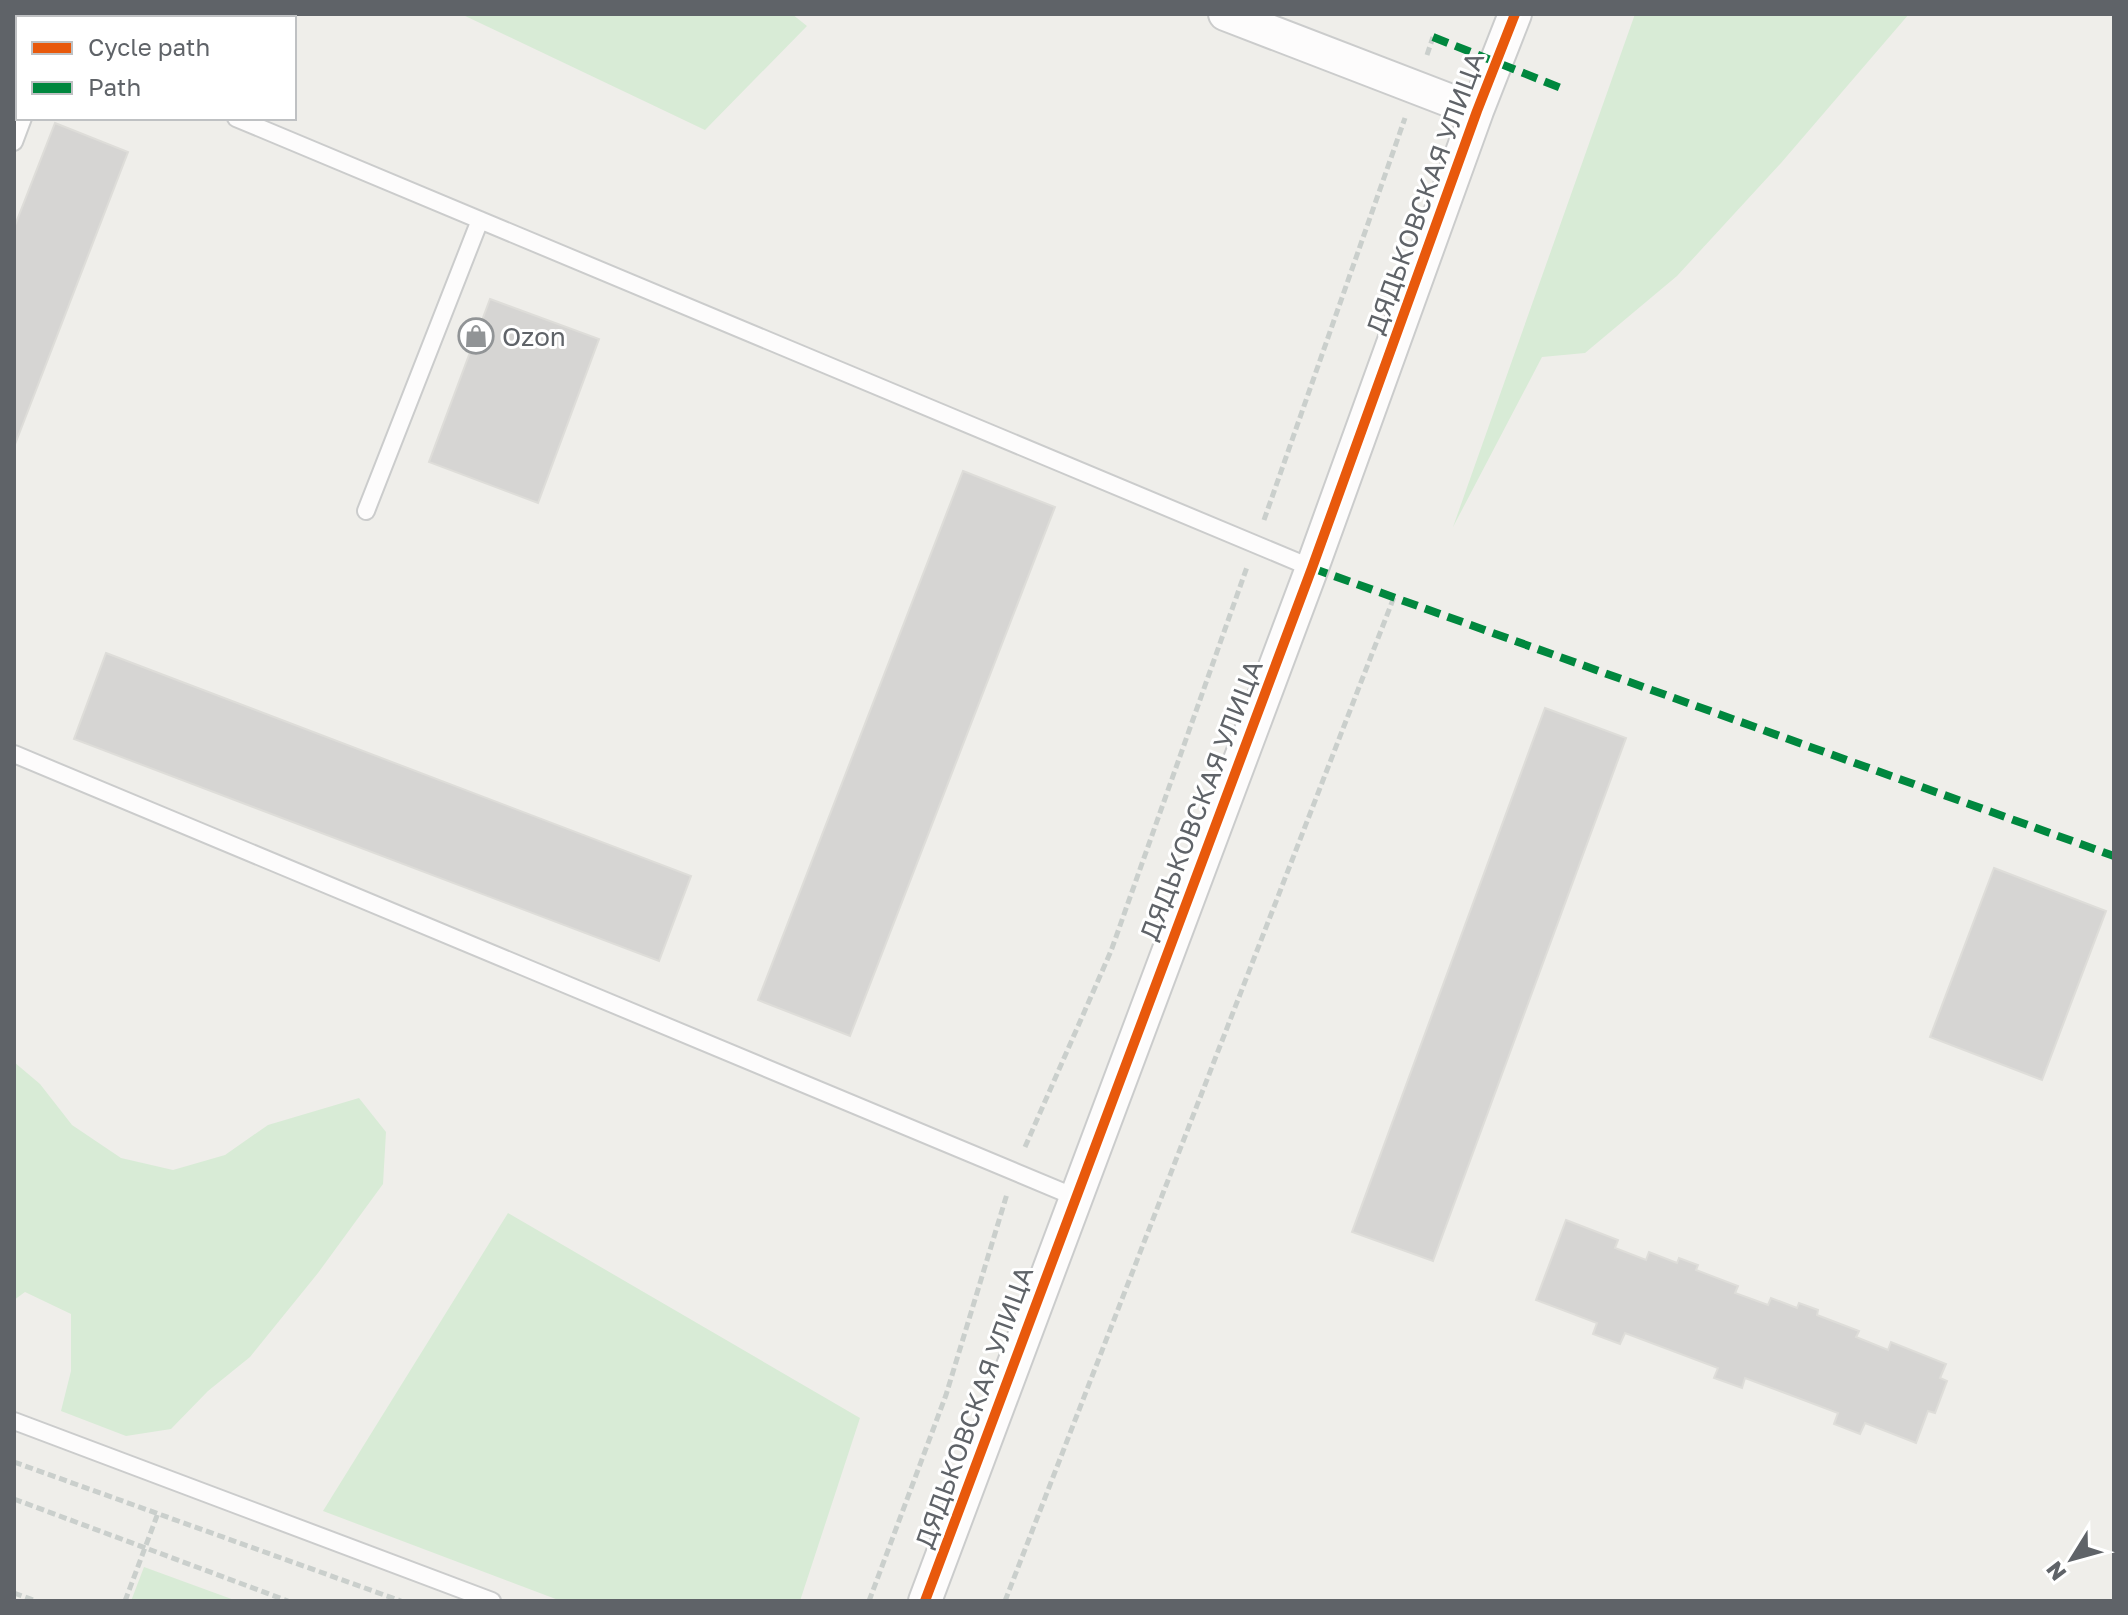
<svg xmlns="http://www.w3.org/2000/svg" width="2128" height="1615" font-family="'Golos Text',sans-serif">
  <style>
    .green { fill: #d8ebd6 }
    .building { fill: #d6d5d3; stroke: #deddd9; stroke-width: 2 }
    .lines { fill: none; stroke-linecap: round; stroke-linejoin: round }
    .lane-casing { stroke: #cbcccc; stroke-width: 20 }
    .street-casing { stroke: #cbcccc; stroke-width: 36 }
    .path { stroke: #cacfcc; stroke-width: 5; stroke-dasharray: 8 4; stroke-linecap: butt }
    .lane { stroke: #fdfcfc; stroke-width: 16 }
    .street { stroke: #fdfcfc; stroke-width: 32 }
    .quiet { stroke: #00873e; stroke-width: 8; stroke-dasharray: 16 8; stroke-linecap: butt }
    .cycleway-casing { stroke: #fff; stroke-width: 15 }
    .cycleway { stroke: #e8590c; stroke-width: 10 }
    .labels { text-anchor: middle; dominant-baseline: central; stroke-width: 6; stroke-linejoin: round; paint-order: stroke }
    .street-label { font-size: 26px; fill: #5f6368; stroke: #fff }
    .poi-label { font-size: 26px; fill: #5f6368; stroke: #fff; text-anchor: start }
  </style>
  <rect width="100%" height="100%" fill="#efeeea"/>
  <!-- green -->
  <path class="green" d="M461 14H792L807 26 705 130Z
    M1635 14H1909L1781 163 1677 276 1585 353 1542 357 1453 527Z
    M14 1062 40 1084 72 1125 121 1158 173 1170 225 1155 268 1125 359 1098 386 1132 383 1184 318 1273 250 1357 208 1391 171 1429 126 1436 61 1411 71 1371V1314L25 1292 14 1300Z
    M508 1213 860 1418 800 1601H561L323 1511Z
    M144 1567 237 1601H131Z"/>
  <!-- building -->
  <path class="building" d="M55 123 128 152 14 447V228Z
    M490 299 599 339 538 503 429 462Z
    M963 471 1055 507 850 1036 758 1000Z
    M106 653 691 876 659 961 74 739Z
    M1545 708 1626 738 1433 1261 1352 1232Z
    M1994 868 2106 911 2042 1080 1930 1037Z
    M1566 1220 1618 1240 1615 1248 1646 1260 1649 1252 1677 1263 1679 1258 1698 1265 1696 1270 1738 1286 1735 1293 1768 1305 1771 1298 1797 1308 1799 1303 1818 1310 1817 1315 1859 1331 1856 1337 1888 1350 1891 1342 1946 1364 1940 1378 1947 1381 1935 1413 1928 1411 1916 1443 1865 1423 1860 1434 1834 1424 1838 1413 1745 1378 1742 1388 1714 1378 1718 1368 1625 1333 1620 1344 1593 1334 1597 1323 1536 1300Z"/>
  <g class="lines">
    <defs>
      <path id="lane" d="M14 25 18 27
        M236 118 1312 568
        M14 142 23 118
        M366 511 480 220
        M14 754 1075 1197
        M14 1421 492 1601"/>
      <path id="street" d="M1225 14 1477 111
        M925 1601 1312 568 1477 111 1515 14"/>
    </defs>
    <!-- lane casing -->
    <use href="#lane" class="lane-casing"/>
    <!-- street casing -->
    <use href="#street" class="street-casing"/>
    <!-- path -->
    <path class="path" d="M1427 55 1433 37
      M1264 520 1405 118
      M1025 1147 1111 951 1247 567
      M14 1462 401 1601
      M14 1499 288 1601
      M14 1593 36 1601
      M125 1601 158 1513
      M869 1601 946 1395 1007 1194
      M1005 1601 1394 597"/>
    <!-- lane -->
    <use href="#lane" class="lane"/>
    <!-- street -->
    <use href="#street" class="street"/>
    <!-- quiet -->
    <path class="quiet" d="M1433 37 1566 90
      M1312 568 2114 856"/>
    <defs>
      <path id="cycleway" d="M925 1601 1312 568 1477 111 1515 14"/>
    </defs>
    <!-- cycleway casing -->
    <use href="#cycleway" class="cycleway-casing"/>
    <!-- cycleway -->
    <use href="#cycleway" class="cycleway"/>
  </g>
  <!-- icons -->
  <defs>
    <symbol id="shop-ring" viewBox="-11 -11 22 22"><circle r="9.5" fill="#fff" stroke="#919496" stroke-width="1.5"/><path d="M-5-2.5h2.3a2.7 3.5 0 0 1 5.4 0H5L5.5 6h-11ZM-1.5-2.5h3a1.5 2.3 0 0 0-3 0Z" fill="#919496"/></symbol>
  </defs>
  <g fill-rule="evenodd">
    <use href="#shop-ring" x="456" y="316" width="40" height="40"/>
  </g>
  <g class="labels">
    <!-- street labels -->
    <g class="street-label">
      <text transform="translate(1425 193) rotate(-70)">ДЯДЬКОВСКАЯ УЛИЦА</text>
      <text transform="translate(1201 800) rotate(-69)">ДЯДЬКОВСКАЯ УЛИЦА</text>
      <text transform="translate(974 1407) rotate(-70)">ДЯДЬКОВСКАЯ УЛИЦА</text>
    </g>
    <!-- poi labels -->
    <g class="poi-label">
      <text x="502" y="336">Ozon</text>
    </g>
  </g>
  <!-- border -->
  <rect width="2128" height="1615" fill="none" stroke="#5f6368" stroke-width="32"/>
  <!-- legend -->
  <rect x="16" y="16" width="280" height="104" fill="#ffffff" stroke="#bfc1c3" stroke-width="2"/>
  <rect x="32" y="42" width="40" height="12" fill="#e8590c" stroke="#bfc1c3" stroke-width="2"/>
  <text x="88" y="56" font-size="24" fill="#5f6368">Cycle path</text>
  <rect x="32" y="82" width="40" height="12" fill="#00873e" stroke="#bfc1c3" stroke-width="2"/>
  <text x="88" y="96" font-size="24" fill="#5f6368">Path</text>
  <!-- north arrow -->
  <g transform="translate(2072 1559) rotate(233)" stroke="#ffffff" stroke-width="6" paint-order="stroke">
  <path d="M0-6L14 30L0 20L-14 30Z" fill="#5f6368"/>
  <text y="-12" font-size="22" font-weight="bold" text-anchor="middle" fill="#5f6368">N</text>
  </g>
</svg>
